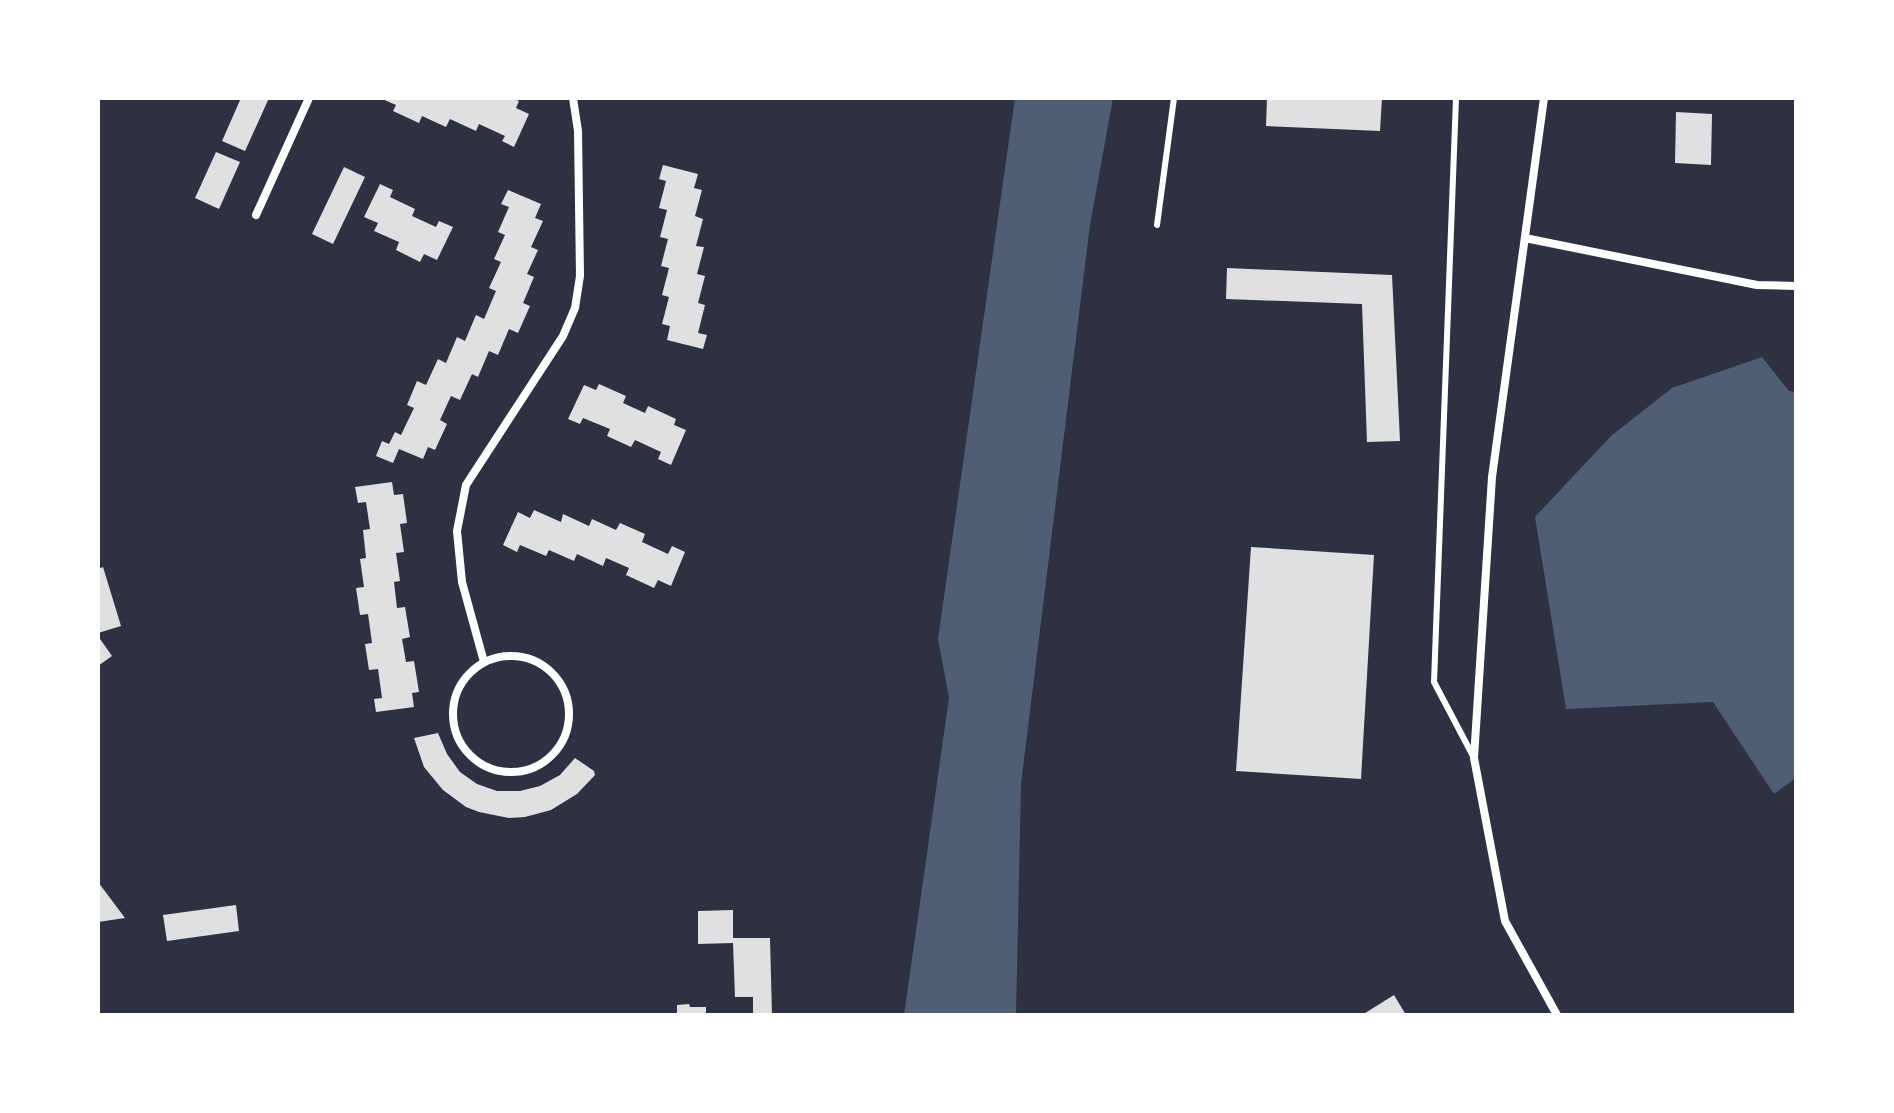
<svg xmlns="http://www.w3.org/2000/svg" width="1894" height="1113" font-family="'IBM Plex Serif',serif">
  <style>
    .water { fill: #4f5d75 }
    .building { fill: #e0e0e3 }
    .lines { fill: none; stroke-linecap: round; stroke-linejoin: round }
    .service { stroke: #fff; stroke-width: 6 }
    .minor { stroke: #fff; stroke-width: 8 }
  </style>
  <rect width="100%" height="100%" fill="#2d3142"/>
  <!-- water -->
  <path class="water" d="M1015 98H1113L1090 225 1021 784 1016 1015H904L949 698 938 639Z
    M1762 357 1789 391 1796 392V778L1774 794 1713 702 1566 709 1535 517 1611 436 1672 388Z"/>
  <!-- building -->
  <path class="building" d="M241 98H269L245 151 222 141Z
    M380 98H512L519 101 516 108 529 114 514 147 502 141 505 136 479 124 476 131 450 119 446 127 422 116 419 123 393 111 396 105Z
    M1267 98H1382L1380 131 1266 126Z
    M1676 112 1712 114 1711 165 1675 163Z
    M216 152 240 162 219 209 195 198Z
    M663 165 698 174 694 188 702 190 695 216 703 219 696 246 704 247 697 274 705 276 698 303 705 305 698 333 707 335 703 349 667 340 670 326 662 324 669 297 662 295 669 268 661 266 668 239 660 237 667 210 659 208 666 181 659 179Z
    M344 167 365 177 333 244 312 234Z
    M380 184 393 190 390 197 415 209 412 216 436 227 439 221 453 227 437 260 424 254 420 262 396 250 399 242 374 231 378 223 364 217Z
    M508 190 541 204 535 218 543 221 531 247 538 250 527 274 534 277 523 303 530 306 518 333 509 329 498 355 489 351 478 377 472 374 460 400 451 396 440 420 447 424 435 450 428 447 423 459 399 449 393 463 376 456 382 441 389 444 395 432 401 435 414 408 407 405 417 381 426 385 438 359 446 363 457 337 465 341 476 315 484 319 496 291 489 288 501 262 494 259 505 235 498 232 509 207 501 204Z
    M1227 268 1392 275 1400 441 1367 442 1362 304 1226 299Z
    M599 384 626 396 623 403 645 413 648 406 676 419 674 425 686 430 671 465 658 459 661 452 635 440 631 447 607 436 610 429 583 418 580 424 568 419 584 385 596 390Z
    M392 482 394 495 403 494 407 523 400 524 404 552 396 553 400 581 394 582 397 608 405 607 410 637 402 639 406 662 414 661 419 692 412 693 414 707 376 712 374 699 382 698 378 669 369 670 365 644 372 643 368 614 360 615 356 588 364 587 360 559 366 558 363 530 370 529 366 502 358 503 355 487Z
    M534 510 561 522 563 514 589 526 592 519 616 530 620 523 645 534 642 542 668 554 672 546 685 552 671 586 658 580 654 588 626 575 629 568 606 558 603 566 577 554 574 561 549 550 546 556 520 545 517 552 503 545 518 512 530 518Z
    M1251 547 1374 555 1361 779 1236 771Z
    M103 567 121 626 98 633V569Z
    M98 636 112 656 98 666Z
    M438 733 447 754 460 772 477 784 497 791H520L540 786 560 775 575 758 594 771 595 775 577 794 551 810 525 817 509 818 479 812 466 807 443 790 424 767 414 738Z
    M98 882 125 918 98 922Z
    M236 905 239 931 167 941 163 915Z
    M733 910V938H770L772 1015H753V997H735L733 943 698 944V911Z
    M1394 995 1406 1015H1362Z
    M689 1004 690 1007H706V1015H677V1005Z"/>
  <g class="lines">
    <!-- service -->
    <path class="service" d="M1456 98 1434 682 1473 756
      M1157 225 1174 98"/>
    <!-- minor -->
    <path class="minor" d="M1544 98 1492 477 1474 758 1505 921 1557 1015
      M256 215 309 98
      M1525 238 1757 285 1796 286
      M453 714a58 58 0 1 1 116 0a58 58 0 1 1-116 0Z
      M484 662 462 582 457 531 466 485 563 336 575 308 580 276 578 131 573 98"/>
  </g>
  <!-- border -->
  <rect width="1894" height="1113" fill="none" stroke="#ffffff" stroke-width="200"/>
</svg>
